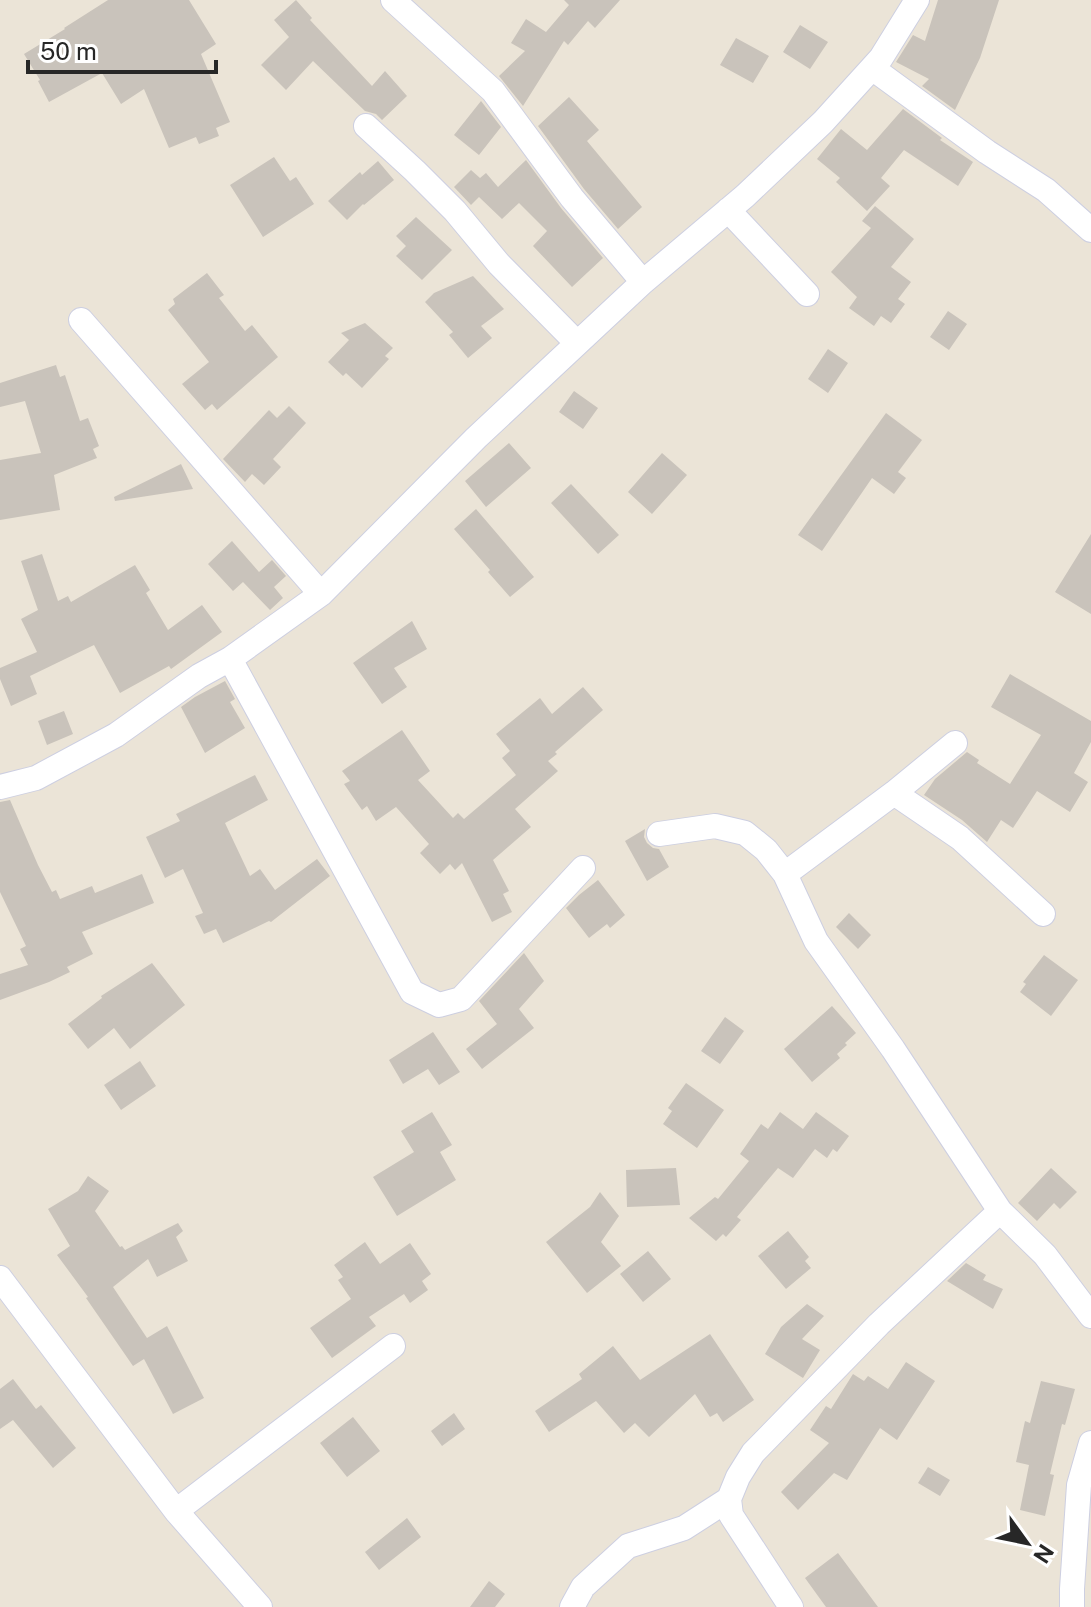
<svg xmlns="http://www.w3.org/2000/svg" width="1091" height="1607" font-family="'Public Sans',sans-serif">
  <style>
    .building { fill: #c9c3bb }
    .lines { fill: none; stroke-linecap: round; stroke-linejoin: round }
    .minor-casing { stroke: #cdcfe1; stroke-width: 26 }
    .minor { stroke: #fff; stroke-width: 24 }
  </style>
  <rect width="100%" height="100%" fill="#ebe4d7"/>
  <!-- building -->
  <path class="building" d="M108 0H189L216 44 201 54 230 122 216 128 219 136 199 144 196 137 169 148 144 89 121 104 102 73 49 102 38 81 40 80 24 54 65 29 64 28Z
    M296 0 312 18 310 20 372 86 385 71 407 96 382 120 376 114 365 111 313 61 286 90 261 65 289 37 274 20Z
    M564 0H620L595 28 588 21 568 45 564 41 523 106 499 76 525 51 511 43 526 19 546 32 569 5Z
    M938 0H999L980 58 955 110 922 86 929 79 896 62 913 35 925 41Z
    M800 25 828 42 810 69 783 52Z
    M736 38 769 56 753 83 720 65Z
    M569 97 599 130 587 141 642 207 618 229 584 189 538 126Z
    M481 101 501 127 479 155 454 135Z
    M903 109 942 138 940 140 973 162 958 186 904 150 881 178 890 186 867 211 836 182 840 178 817 159 841 129 867 150Z
    M274 157 290 181 296 177 314 204 263 237 230 185Z
    M526 160 561 208 603 258 572 287 533 246 547 231 519 203 502 219 479 197 471 205 454 187 471 170 480 178 486 173 498 187Z
    M378 161 394 180 364 205 363 204 347 220 328 201 360 172 362 175Z
    M875 206 914 239 891 267 911 282 898 299 905 304 891 323 881 316 874 326 849 308 857 297 831 272 871 228 862 221Z
    M416 217 452 250 422 280 396 256 406 246 396 236Z
    M207 273 224 295 219 298 245 331 252 325 278 357 217 410 212 404 205 410 182 384 209 362 168 310 175 304 173 299Z
    M473 276 504 309 481 326 492 338 468 358 449 335 453 332 425 302 434 293Z
    M948 311 967 324 949 350 930 337Z
    M365 323 393 348 385 356 389 359 362 388 346 373 343 376 328 362 349 340 341 333Z
    M828 349 848 363 828 393 808 379Z
    M56 365 60 377 65 375 80 421 88 418 99 446 93 449 97 458 54 475 60 510 0 520V460L41 453 25 401 0 407V383Z
    M574 391 598 408 583 429 559 412Z
    M289 406 306 423 273 459 281 467 264 485 252 474 245 482 223 459 269 410 277 418Z
    M886 413 922 440 898 472 906 478 894 494 872 478 822 551 798 535Z
    M509 443 531 468 486 507 465 481Z
    M662 453 687 475 652 514 628 492Z
    M181 464 193 489 115 501 114 497Z
    M571 484 619 535 598 554 551 503Z
    M476 509 534 577 510 597 488 572 490 570 454 529Z
    M1091 534V614L1055 592Z
    M232 541 259 572 272 560 286 576 274 587 283 598 270 610 243 582 233 591 208 564Z
    M42 554 58 601 68 596 71 602 135 565 150 590 146 593 168 630 202 605 222 632 171 669 169 666 120 693 94 645 30 676 37 694 11 706 0 679V668L37 652 21 619 38 610 21 561Z
    M412 621 427 649 394 668 407 687 382 704 353 663Z
    M1010 674 1091 721V742L1074 773 1088 782 1070 812 1037 791 1013 828 1001 820 987 842 962 820 924 795 935 779 967 752 979 760 977 763 1010 784 1041 735 991 707Z
    M225 681 235 699 230 702 245 728 205 753 181 707 195 697Z
    M583 687 603 710 555 752 557 754 548 761 558 771 515 809 531 827 493 860 509 891 503 894 512 912 492 922 462 863 455 870 450 864 440 874 420 853 429 844 396 807 376 821 367 806 362 810 344 784 350 781 342 771 402 730 430 771 418 780 453 818 458 813 464 819 516 775 502 758 510 751 496 734 540 698 552 714Z
    M64 711 73 734 47 745 38 721Z
    M255 775 268 800 225 823 250 876 260 869 275 890 317 859 330 876 271 922 269 921 223 943 216 929 204 934 195 916 203 913 183 869 165 878 146 837 180 821 176 814Z
    M10 800 38 865 52 892 56 890 60 899 92 886 95 893 142 874 154 903 82 932 93 954 67 967 70 972 49 982 0 1000V974L28 965 20 949 26 946 0 892V802Z
    M645 829 644 837 647 843 653 848 659 849 669 867 647 881 625 841Z
    M598 880 625 915 610 928 607 924 589 938 566 908 579 895Z
    M849 913 871 935 858 949 836 927Z
    M524 953 544 981 519 1009 534 1028 482 1069 466 1049 497 1024 479 1001Z
    M1044 955 1078 980 1051 1016 1020 992 1026 984 1023 982Z
    M152 963 185 1005 130 1049 114 1028 88 1049 68 1024 102 998 101 996Z
    M832 1006 856 1033 845 1043 847 1045 837 1054 840 1058 812 1082 784 1049Z
    M725 1017 744 1031 720 1064 701 1051Z
    M433 1032 460 1072 439 1085 428 1069 403 1084 389 1060Z
    M140 1061 156 1086 121 1110 104 1085Z
    M686 1083 724 1110 697 1148 663 1124 672 1111 668 1108Z
    M432 1112 452 1145 440 1152 456 1180 397 1216 373 1177 414 1152 401 1131Z
    M780 1112 803 1129 816 1112 849 1136 837 1152 833 1149 827 1158 815 1149 793 1178 778 1168 737 1217 741 1220 726 1237 723 1234 716 1241 689 1218 715 1197 718 1199 749 1161 740 1154 761 1124 768 1129Z
    M676 1168 680 1205 627 1207 626 1170Z
    M1051 1168 1077 1192 1060 1209 1054 1203 1037 1221 1018 1203Z
    M88 1176 109 1191 95 1211 120 1247 122 1246 125 1250 178 1223 183 1231 176 1237 188 1261 157 1277 148 1259 113 1287 147 1338 167 1326 204 1398 173 1414 144 1359 133 1366 86 1298 88 1297 57 1255 70 1246 48 1209 78 1191Z
    M600 1192 619 1216 601 1242 621 1266 587 1293 546 1242 590 1207Z
    M788 1231 809 1257 805 1261 811 1268 786 1289 758 1256Z
    M365 1242 380 1264 410 1243 431 1274 422 1281 428 1290 410 1303 404 1294 369 1317 376 1326 332 1358 310 1328 351 1299 338 1280 343 1277 334 1265Z
    M648 1251 671 1279 643 1302 620 1274Z
    M966 1263 986 1275 983 1280 1003 1289 993 1309 947 1281Z
    M807 1304 824 1316 802 1339 820 1350 803 1378 765 1354 781 1327Z
    M710 1334 754 1400 723 1422 717 1413 710 1417 695 1394 649 1437 635 1423 624 1433 596 1401 549 1432 535 1411 582 1379 579 1374 613 1346 640 1380Z
    M906 1362 935 1381 897 1440 880 1428 847 1480 834 1473 798 1510 781 1492 829 1443 810 1430 826 1406 831 1409 853 1374 864 1381 868 1376 888 1389Z
    M13 1379 36 1409 41 1405 76 1448 53 1468 13 1420 0 1429V1389Z
    M1041 1381 1075 1389 1065 1425 1062 1424 1050 1474 1054 1475 1045 1516 1020 1510 1029 1465 1016 1462 1025 1421 1030 1423Z
    M454 1413 465 1429 442 1446 431 1431Z
    M353 1417 380 1451 347 1477 320 1443Z
    M928 1467 950 1480 940 1496 918 1483Z
    M407 1518 421 1537 379 1570 365 1552Z
    M838 1553 878 1607H826L805 1578Z
    M489 1581 505 1594 495 1607H470Z"/>
  <g class="lines">
    <defs>
      <path id="minor" d="M393 0 493 91 572 198 643 282
        M872 68 987 152 1046 190 1091 230
        M366 126 415 171 455 211 499 264 577 343
        M728 210 807 294
        M81 320 321 594
        M230 659 412 992 439 1005 461 999 583 868
        M0 787 36 778 116 735 199 676 230 659 321 594 476 438 643 282 745 196 823 122 881 58 917 0
        M894 793 960 838 1043 914
        M659 834 715 826 745 833 766 850 785 874 816 941 893 1049 1000 1211 1045 1255 1091 1316
        M785 874 894 793 955 743
        M0 1278 176 1511 260 1607
        M176 1511 393 1346
        M572 1607 583 1587 628 1546 684 1528 729 1499
        M791 1607 731 1515 729 1499 738 1477 753 1453 879 1324 1000 1211
        M1072 1607V1589L1079 1485 1091 1443"/>
    </defs>
    <!-- minor casing -->
    <use href="#minor" class="minor-casing"/>
    <!-- minor -->
    <use href="#minor" class="minor"/>
  </g>
  <!-- north arrow -->
  <g transform="translate(1027 1543) rotate(123)" stroke="#ffffff" stroke-width="6" paint-order="stroke">
  <path d="M0-6L14 30L0 20L-14 30Z" fill="#272727"/>
  <text y="-12" font-size="22" font-weight="bold" text-anchor="middle" fill="#272727">N</text>
  </g>
  <!-- scale -->
  <path d="M28 60v12h188v-12" fill="none" stroke="#272727" stroke-width="4"/>
  <text x="40" y="60" font-size="24" fill="#272727" stroke="#ffffff" stroke-width="6" paint-order="stroke">50 m</text>
</svg>
